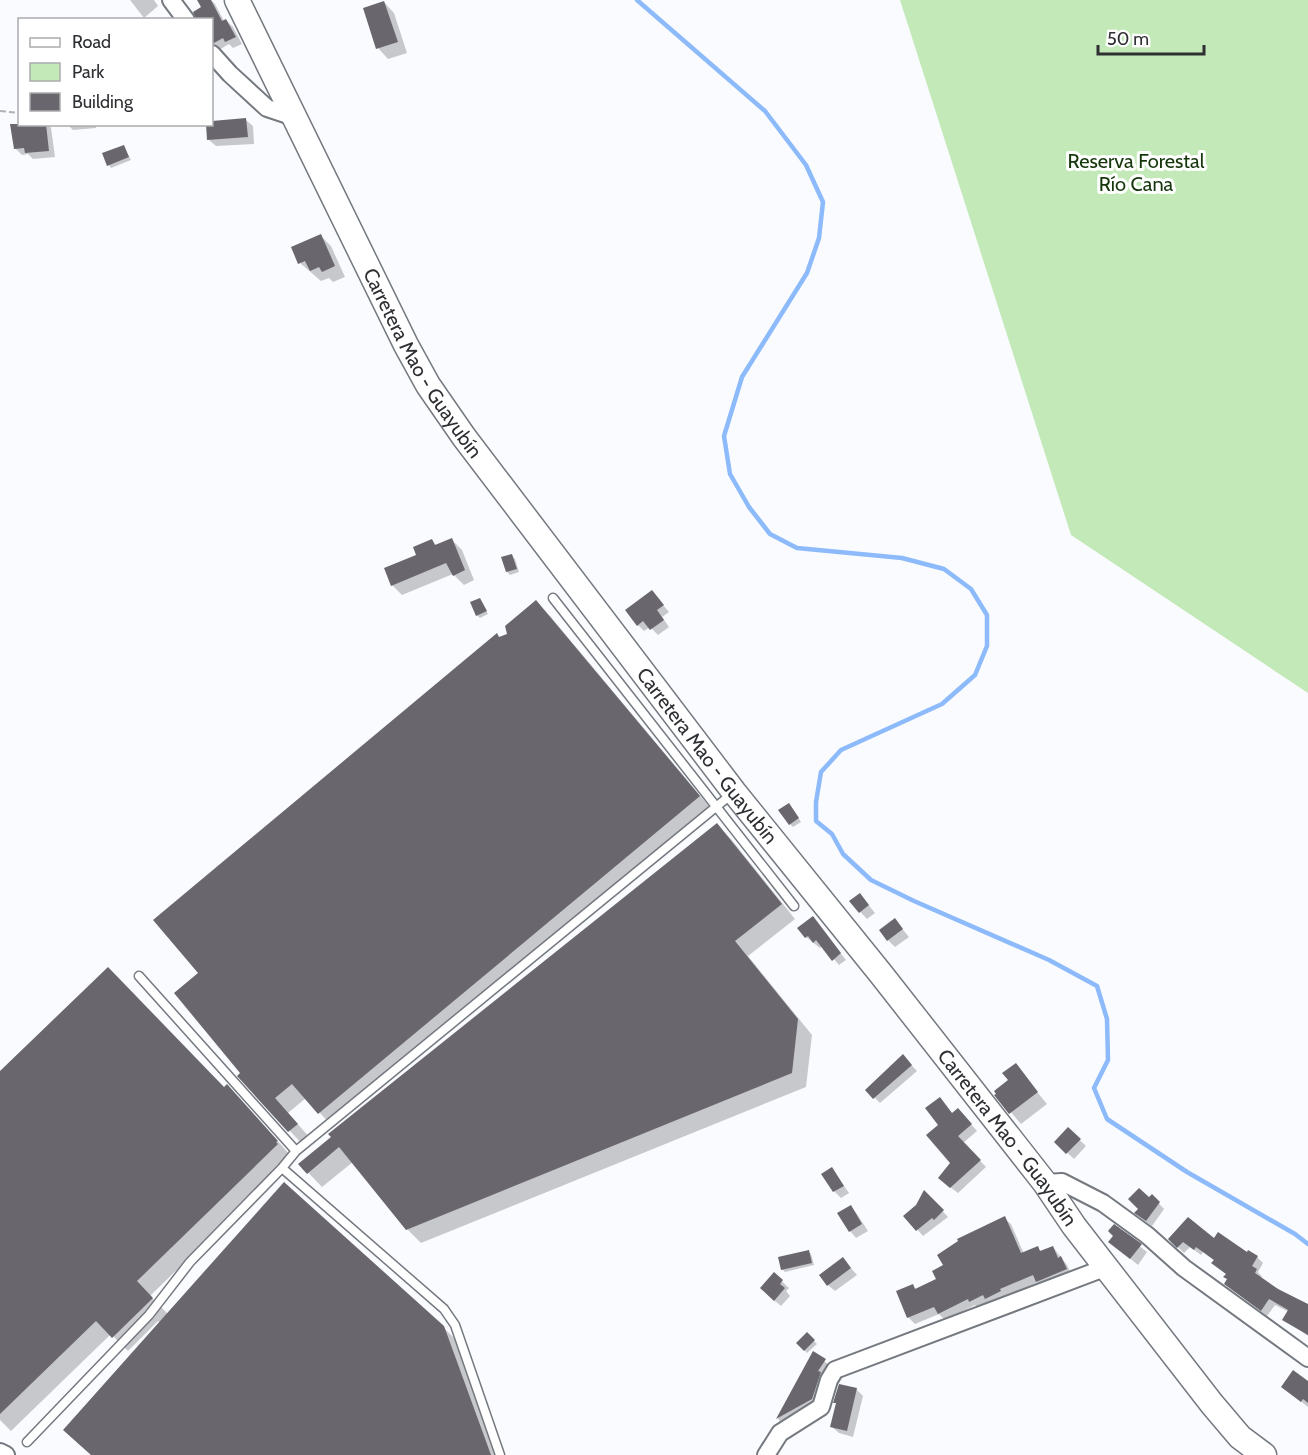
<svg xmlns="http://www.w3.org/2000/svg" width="1308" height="1455" font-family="Cabin,sans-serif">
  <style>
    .green { fill: #c3e9b9 }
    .shadow { fill: #0003 }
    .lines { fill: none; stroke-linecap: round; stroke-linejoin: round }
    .stream { stroke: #8cbafa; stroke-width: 4.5 }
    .building { fill: #6a666e }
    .service-casing { stroke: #747980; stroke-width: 11 }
    .minor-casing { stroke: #747980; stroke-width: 20 }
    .secondary-casing { stroke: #747980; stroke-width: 27 }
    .path { stroke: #b0b2b5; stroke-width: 2; stroke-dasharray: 6 3; stroke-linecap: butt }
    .service { stroke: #fff; stroke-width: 8 }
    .minor { stroke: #fff; stroke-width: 16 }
    .secondary { stroke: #fff; stroke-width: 24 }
    .labels { text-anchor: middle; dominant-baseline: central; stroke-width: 6; stroke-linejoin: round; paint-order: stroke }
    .park-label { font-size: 20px; fill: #15370b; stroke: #fff }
    .street-label { font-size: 20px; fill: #2d2f32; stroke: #fff }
  </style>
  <rect width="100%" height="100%" fill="#f9fbfe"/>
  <!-- green -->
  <path class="green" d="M900 0H1308V693L1071 535Z"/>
  <!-- shadow -->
  <path class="shadow" d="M130 0H154L158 6 144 18Z
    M203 0H211L215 4 224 21 226 20 233 27 242 44 233 48 229 44 212 54V20L203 8Z
    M384 2 394 13 407 53 388 59 378 48Z
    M246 120 253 126 254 144 216 146 209 140 212 122Z
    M20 124H48L51 128 55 157 33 159 28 154 22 155 15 148Z
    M67 124H96V128L73 130Z
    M124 147 131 160 111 168 109 165Z
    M321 236 331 246 345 277 333 282 329 278 321 281 300 263Z
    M452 540 462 550 474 580 464 585 453 574 402 595 392 585 432 541 437 546Z
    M512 556 515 559 519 572 510 575 507 572Z
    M652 592 669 612 662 617 669 627 658 635 650 627 644 631 638 625Z
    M480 600 488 614 480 618 477 615Z
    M536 602 550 616 713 811 333 1127 306 1098 288 1113 311 1139 303 1145 239 1076 243 1073 200 974 500 638 509 635Z
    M792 808 801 822 793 827 790 824Z
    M717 825 731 839 795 919 748 956 812 1035 806 1087 421 1243 407 1229 353 1162 322 1187 300 1164Z
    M851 902H866L875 913 867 919Z
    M813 918 846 960 839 965 822 946 820 948 806 937Z
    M895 920 909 937 895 947 888 940Z
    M903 1056 917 1071 880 1103 867 1090Z
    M1015 1065 1047 1104 1021 1124 997 1096 1010 1080Z
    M0 1073 224 1089 241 1100 291 1156V1159L150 1296 168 1314 443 1327 458 1342 499 1455H92L160 1323 158 1321 128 1351 111 1334 11 1431 0 1420Z
    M953 1114 964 1116 977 1131 963 1143 986 1167 958 1193 946 1184 952 1163Z
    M1068 1129 1086 1146 1074 1159 1056 1142Z
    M832 1169 849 1193 841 1198 834 1191Z
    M925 1192 948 1217 923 1236 905 1216 917 1206Z
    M1152 1196 1164 1209 1152 1226 1141 1218 1140 1209Z
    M851 1207 857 1214 868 1231 856 1238 850 1231Z
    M1004 1218 1011 1224 1024 1254 1037 1248 1042 1252 1053 1247 1067 1265 1072 1276 1044 1288 1038 1282 1006 1296V1298L993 1304 990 1302 977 1307 975 1305 945 1320 939 1314 915 1324 908 1317 913 1286 917 1290 938 1279 946 1266Z
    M1114 1226 1147 1252 1138 1265 1117 1248Z
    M1170 1239 1214 1240 1257 1257 1263 1263 1258 1272 1262 1277 1261 1279 1308 1306V1336L1284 1319 1289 1312 1275 1305 1267 1316 1226 1284 1228 1280 1227 1275 1213 1263 1215 1261 1203 1252 1201 1255 1190 1247 1184 1253Z
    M808 1251 811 1254 814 1265 785 1272 782 1269Z
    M843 1259 857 1275 835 1291 828 1285Z
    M774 1274 789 1288 786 1291 790 1296 781 1306 768 1295Z
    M807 1334 817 1344 807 1353 798 1343Z
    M814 1353 834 1369 821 1409 786 1428 778 1419Z
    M1308 1382V1407L1290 1393Z
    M856 1389 863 1396 853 1437 839 1433 832 1427 837 1405 835 1402Z"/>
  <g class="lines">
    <!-- stream -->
    <path class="stream" d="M637 0 765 111 806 165 823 202 819 238 807 273 742 377 724 436 730 474 749 507 770 534 797 548 902 558 944 569 971 589 987 615V646L975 675 942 704 841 750 821 772 816 802V821L832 834 843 854 871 880 914 901 1049 960 1097 986 1107 1019 1108 1060 1094 1088 1107 1119 1187 1172 1295 1234 1308 1244"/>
  </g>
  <!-- building -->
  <path class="building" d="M197 0H211L222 21 226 19 236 37 225 42 223 38 212 44V20H196L193 12 201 7Z
    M384 1 398 42 376 49 363 8Z
    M246 118 248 137 207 140 206 124H212V121Z
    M10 124H46L49 151 25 153 24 148 14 149Z
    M124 145 129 157 107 166 102 153Z
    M321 234 335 266 322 272 319 267 310 271 305 261 298 264 291 247Z
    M452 538 465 570 453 576 446 563 391 586 384 568 416 555 413 547 432 539 435 545Z
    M512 554 517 569 506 572 501 557Z
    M652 590 664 605 657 610 664 620 650 630 643 621 637 626 625 610Z
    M480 598 487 611 476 616 470 602Z
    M536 600 700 796 318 1114 292 1084 275 1098 298 1124 288 1132 237 1076 240 1073 174 993 198 973 153 920 497 633 499 637 507 634 505 626Z
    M789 803 799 818 789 825 778 810Z
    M717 823 782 904 735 941 798 1019 792 1073 406 1230 339 1147 307 1174 298 1164 331 1137 328 1134Z
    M860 893 869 905 859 913 849 901Z
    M813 916 841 953 832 961 816 940 813 943 808 936 805 938 797 928Z
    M895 918 903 929 887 941 879 930Z
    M108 967 224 1087 227 1084 278 1141 276 1142 278 1144 137 1281 153 1298 112 1338 96 1321 0 1414V1071Z
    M903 1054 912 1065 873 1099 865 1090Z
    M1016 1063 1038 1092 1009 1114 994 1095 996 1094 994 1091 1008 1080 1002 1073Z
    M940 1097 952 1113 958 1108 972 1124 958 1136 981 1160 950 1188 938 1178 950 1163 926 1135 938 1125 925 1108Z
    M1068 1127 1081 1139 1066 1154 1054 1142Z
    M832 1167 844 1186 833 1192 821 1174Z
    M284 1182 444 1326 491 1455H91L63 1430Z
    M1139 1188 1149 1197 1152 1194 1160 1202 1146 1221 1134 1213 1138 1209 1128 1199Z
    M924 1190 944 1210 934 1220 932 1218 916 1231 903 1216 916 1205Z
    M851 1205 862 1224 849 1232 837 1213Z
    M1005 1216 1021 1253 1038 1246 1040 1251 1053 1246 1058 1258 1061 1256 1067 1269 1036 1282 1033 1275 1000 1289 1001 1291 985 1299 983 1295 969 1302 968 1299 938 1314 934 1307 907 1318 896 1291 913 1284 915 1289 936 1279 932 1271 943 1265 937 1255 958 1241 957 1239Z
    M1188 1217 1214 1238 1218 1232 1247 1252 1248 1250 1258 1256 1252 1266 1257 1269 1255 1273 1278 1289 1308 1304V1335L1282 1320 1288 1310 1269 1299 1261 1311 1224 1284 1227 1279 1223 1277 1226 1274 1211 1263 1214 1260 1196 1247 1194 1250 1183 1242 1177 1248 1168 1239Z
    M1114 1224 1142 1244 1130 1259 1108 1242 1113 1236 1108 1231Z
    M809 1250 812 1263 781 1270 778 1257Z
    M843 1257 851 1268 827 1286 819 1275Z
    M774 1272 783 1280 780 1284 785 1288 774 1301 760 1288Z
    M807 1332 815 1340 804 1351 796 1343Z
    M813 1351 826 1359 818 1371 821 1372 812 1399 776 1419Z
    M1293 1370 1308 1381V1403L1303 1399 1301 1402 1281 1387Z
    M839 1384 857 1388 847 1431 830 1427 836 1403H833Z"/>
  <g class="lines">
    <defs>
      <path id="service" d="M553 598 794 906
        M139 976 296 1151
        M282 1168 444 1309 455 1325 500 1455
        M27 1442 149 1315 190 1262 282 1168 296 1151 733 793"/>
      <path id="minor" d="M171 0 186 20
        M212 54 230 74 267 108 294 117
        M1045 1183 1062 1182 1103 1203 1147 1235 1184 1268 1308 1358
        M0 1452 6 1455
        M766 1455 780 1433 821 1407 829 1380 835 1370 1107 1267"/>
      <g id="secondary">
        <path id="s1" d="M237 0 406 345 428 385 464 437 734 792 881 974 1045 1183 1074 1226 1212 1404 1240 1437 1264 1455"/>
      </g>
    </defs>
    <!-- service casing -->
    <use href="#service" class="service-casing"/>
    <!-- minor casing -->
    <use href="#minor" class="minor-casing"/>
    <!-- secondary casing -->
    <use href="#secondary" class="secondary-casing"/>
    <!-- path -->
    <path class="path" d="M0 111 20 113"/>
    <!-- service -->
    <use href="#service" class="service"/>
    <!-- minor -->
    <use href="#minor" class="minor"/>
    <!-- secondary -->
    <use href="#secondary" class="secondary"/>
  </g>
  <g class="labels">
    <!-- park labels -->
    <g class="park-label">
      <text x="1136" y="161">Reserva Forestal<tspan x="1136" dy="23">Río Cana</tspan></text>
    </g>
    <!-- street labels -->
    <g class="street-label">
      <text stroke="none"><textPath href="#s1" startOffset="408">Carretera Mao - Guayubín</textPath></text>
      <text stroke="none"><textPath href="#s1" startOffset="894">Carretera Mao - Guayubín</textPath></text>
      <text stroke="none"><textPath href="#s1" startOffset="1380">Carretera Mao - Guayubín</textPath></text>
    </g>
  </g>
  <!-- legend -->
  <rect x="18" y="18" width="195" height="108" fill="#ffffff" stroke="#abacad" stroke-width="1.5"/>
  <rect x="30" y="38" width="30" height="9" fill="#ffffff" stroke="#abacad" stroke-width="1.5"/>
  <text x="72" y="48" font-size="18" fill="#2d2f32">Road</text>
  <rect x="30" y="63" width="30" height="18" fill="#c3e9b9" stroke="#abacad" stroke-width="1.5"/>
  <text x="72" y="78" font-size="18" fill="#2d2f32">Park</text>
  <rect x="30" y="93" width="30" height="18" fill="#6a666e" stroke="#abacad" stroke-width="1.5"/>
  <text x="72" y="108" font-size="18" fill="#2d2f32">Building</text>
  <!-- scale -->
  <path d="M1098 45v9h106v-9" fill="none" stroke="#2d2f32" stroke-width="3"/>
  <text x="1107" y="45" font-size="18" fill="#2d2f32" stroke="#ffffff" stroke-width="4.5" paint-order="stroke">50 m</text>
</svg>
